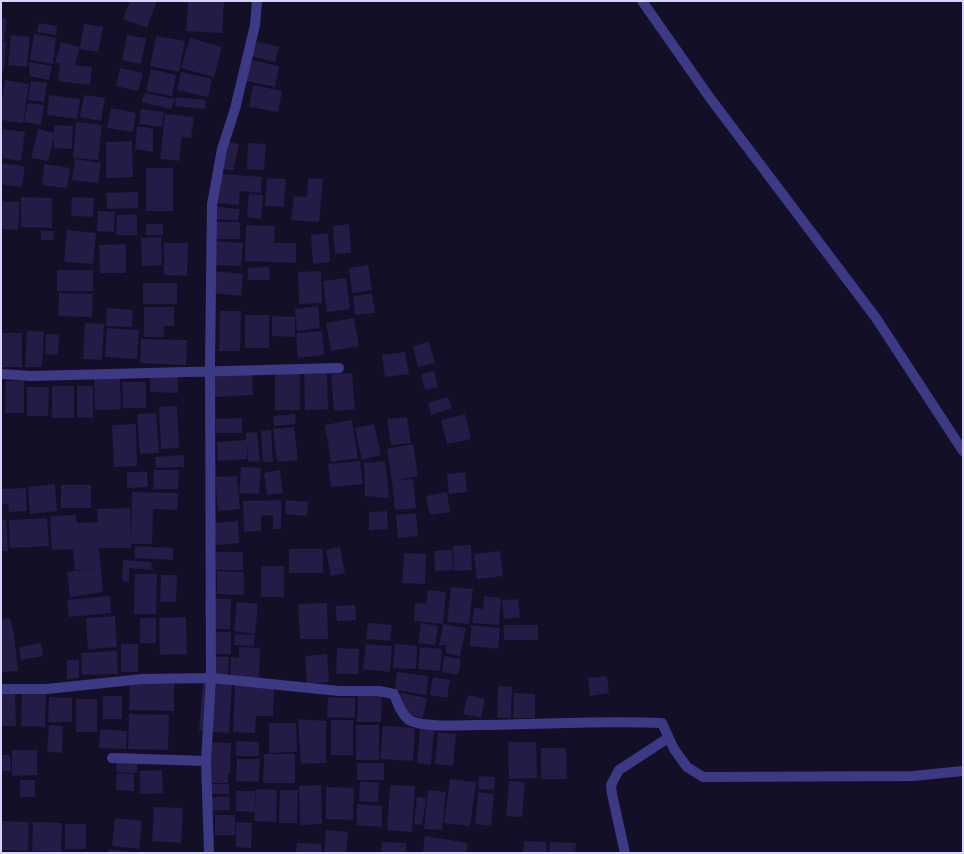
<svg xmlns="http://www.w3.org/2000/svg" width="964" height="854" font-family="'Asap Condensed',sans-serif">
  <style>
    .building { fill: #241b47 }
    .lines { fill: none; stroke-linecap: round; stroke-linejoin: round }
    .street { stroke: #3d3a85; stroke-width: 10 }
  </style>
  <rect width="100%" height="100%" fill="#130f26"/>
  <!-- building -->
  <path class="building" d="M130 1H157L147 28 123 19Z
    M188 1H224L222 33 186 31Z
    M1 18 7 19 4 41H1Z
    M39 23 57 26 56 35 37 32Z
    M84 24 103 27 98 52 79 49 75 65 92 67 90 85 58 81 60 63H55L61 42 80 47Z
    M34 34 56 38 53 64 30 60Z
    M11 35 30 37 27 67 8 65Z
    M127 35 146 38 141 64 122 60Z
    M156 36 185 41 179 72 150 66Z
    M190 38 222 47 214 77 181 68Z
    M1 41 6 42 4 71H1Z
    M255 41 279 47 275 62 251 56Z
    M251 60 279 66 275 87 246 81Z
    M29 62 52 66 49 80 30 76Z
    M120 68 143 73 138 91 116 86Z
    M151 69 176 75 172 96 146 91Z
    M181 72 212 79 208 97 177 90Z
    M5 80 29 84 23 123 1 120V105Z
    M31 81 47 83 44 102 28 100Z
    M253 85 282 91 278 112 249 107Z
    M145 93 175 99 171 109 141 102Z
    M49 95 80 99 77 119 47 115Z
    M84 95 105 98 101 121 80 117Z
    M176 97 206 100 205 109 175 106Z
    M27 103 44 105 41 125 24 122Z
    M111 108 136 113 133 132 107 128Z
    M141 109 164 112 162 127 139 124Z
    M165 114 194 117 191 138 182 137 179 161 160 159Z
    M76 122 102 125 98 160 73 158Z
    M54 125 73 126 72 149 54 148V137L48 161 31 158 38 129 54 133Z
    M137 126 153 129V152L135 149Z
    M3 129 25 132 21 161 1 158V141Z
    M220 140 239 144 233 171 215 167Z
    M132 141 133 177 106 178V142Z
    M248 143 266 144 264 170 247 169Z
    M75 159 101 163 98 183 72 180Z
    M1 163 25 166 22 187 1 184Z
    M44 164 70 168 67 188 42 185Z
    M146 168H173V211H146Z
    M221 174 262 177 261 193 240 191 239 205 218 203Z
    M267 178 286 179 284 207 265 206Z
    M308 178 323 179 319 222 291 220 294 196 307 197Z
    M138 192V208L107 209 106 193Z
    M249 194 263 195 261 219 247 217Z
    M21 197 52 198V228L21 227Z
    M72 197 94 198 93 217 71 216Z
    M1 201 20 202 18 230 1 229Z
    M209 206 240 209 238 221 208 218Z
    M98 211 115 212 114 232 97 231Z
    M117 215H137V235H116Z
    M215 222H240V239H214Z
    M146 224H163V235H146Z
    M349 224 351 253 335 254 333 226Z
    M246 225 275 226 274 243H296V263L245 261Z
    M67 230 96 233 93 264 64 262Z
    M41 231H54L53 240H41Z
    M328 233 330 262 313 264 311 235Z
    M161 237 162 265 142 266 141 238Z
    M215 241 243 243 241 266 214 265Z
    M164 243H188L187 276 164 275Z
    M126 244V273H100L99 245Z
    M368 265 372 290 352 293 349 268Z
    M269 267 270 280H248V268Z
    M57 270H93V291H57Z
    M214 271 243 274 241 296 212 293Z
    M321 271 322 303 299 304 298 272Z
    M346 278 350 309 327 312 323 281Z
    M143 283H177V304H143Z
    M59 293 93 294 92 317 58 316Z
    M372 294 375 313 355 315 353 296Z
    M318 306 320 328 297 331 295 309Z
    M144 307H174V326H164V337H144Z
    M107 308 133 310 132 327 106 326Z
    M220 311H241L240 351H219Z
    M245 315H269V348H245Z
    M272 316 295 317V337L272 336Z
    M354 318 359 346 331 351 326 323Z
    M85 323 104 324 102 360 83 359Z
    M107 328 139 330 137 359 105 357Z
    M27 331 44 332 42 367H25Z
    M322 331 324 355 298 358 296 333Z
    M1 333H22V367H1Z
    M46 334 59 335 58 355 45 354Z
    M141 339 187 340 186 365 140 363Z
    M429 342 435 363 418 367 413 346Z
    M405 352 409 374 385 377 382 355Z
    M150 369H178V393L150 392Z
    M434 371 438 387 425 390 421 374Z
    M252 373 253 395 215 397 213 376Z
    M327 373 328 409 305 410 304 374Z
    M352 373 355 409 334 411 331 374Z
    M275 374H300V410H275Z
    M94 377H120L121 409 95 410Z
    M6 381H24V413H5Z
    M122 382H146V408H123Z
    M52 386H74V418H52Z
    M77 386H93V418L77 417Z
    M27 387H49L48 416H27Z
    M448 397 452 408 431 415 428 403Z
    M177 406 179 448 161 449 159 407Z
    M156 413 159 453 140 454 137 414Z
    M295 414 296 424 274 426 273 416Z
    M465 414 471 439 447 444 441 420Z
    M407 417 411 443 391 445 387 419Z
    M242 418V433H216L215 419Z
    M352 420 358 458 331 462 325 425Z
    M136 424 137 466 114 467 112 425Z
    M374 424 381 455 362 460 355 428Z
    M294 427 298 460 277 462 273 429Z
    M271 430 273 462H263L261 431Z
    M257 432 260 461 248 462 247 442V459L218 461 217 442 246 440V433Z
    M413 444 418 476 394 481 413 479 416 508 395 510 392 481 387 449Z
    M184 455V467L156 468 155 457Z
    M360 461 363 484 331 487 328 464Z
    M385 461 389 498 365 496 364 463Z
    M241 467 261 468 259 494 239 493Z
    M154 470H179L178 489H153Z
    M280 470 283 493 267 495 264 473Z
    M127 472H147L148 487 127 488Z
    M465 472 467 492 449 494 447 474Z
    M237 476 240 509 218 511 215 477Z
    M55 484 57 511 30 514 28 487Z
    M61 485H91V508H61Z
    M26 488 27 511 9 512 8 504 1 505V489Z
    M132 492 178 493 177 510 153 509 152 544H131V548H99L103 592 70 597 67 572 95 568 75 570 73 549 52 550 50 516 76 515 77 523 98 522 97 509 130 508 131 539Z
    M447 492 450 512 430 515 426 496Z
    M281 500V529H273V515L261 516V531L244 532 243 501Z
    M286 500 308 502 307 516 285 514Z
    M387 511 388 529 369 530V512Z
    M416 513 418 536 398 538 396 515Z
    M47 518 49 546 10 548 9 520Z
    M6 519 8 551H1V520Z
    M238 521 239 543 216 545 214 523Z
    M471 545 472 570 454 571 453 546Z
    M135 546 173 548V560L135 558Z
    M340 547 345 573 331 576 326 550Z
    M289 549H323V573H289Z
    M452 550 453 570 435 571 434 551Z
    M500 551 503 576 477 579 474 554Z
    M216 552H243V570H216Z
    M404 553 426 554 425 584 402 583Z
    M123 560 151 562 153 570 129 568V582L122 581Z
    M261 566H284V597H261Z
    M217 571 244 572V595L217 594Z
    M135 574H157L156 614H134Z
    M161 575H177L176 602H160Z
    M451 587 473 589 469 624 447 622Z
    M428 590 446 592 443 624 414 621 415 603 426 604Z
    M110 596 111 613 69 617 67 600Z
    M484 596 501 598 499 625 472 623 474 608 483 609Z
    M205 598 231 599 230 629H214V616H205Z
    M518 599 520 617 504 619 502 600Z
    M237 602 258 604 255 634 234 631Z
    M327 603 328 639H300L298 604Z
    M355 605 356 620 337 621 335 606Z
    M115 616 117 647 88 649 86 618Z
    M186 617 187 654 160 655 159 618Z
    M10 618 14 634 18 671 1 672V620Z
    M140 618H156V643H140Z
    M368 623 392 625 390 641 366 639Z
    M421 623 438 626 435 645 418 643Z
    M443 624 466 628 460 656 446 653V645H439Z
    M471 625 500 628 498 649 470 646Z
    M504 625H538V640H504Z
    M213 632H231V654H213Z
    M235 634 254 635V646L234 645Z
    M41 643 43 656 21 660 19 647Z
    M121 644H138V672H121Z
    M366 644 392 646 390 672 363 669Z
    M395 644 417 646 416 669 393 668Z
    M239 647 260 648 259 678 230 677 231 657 239 658Z
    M420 647 442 649 440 671 418 669Z
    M337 648 359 649 358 674H336Z
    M117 651 118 674 82 675 81 653Z
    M327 654 329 682 307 684 305 656Z
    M207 656 229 657 228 675 207 674Z
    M444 656 461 659 458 675 442 672Z
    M67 660H79V678L67 679Z
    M397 672 428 676 426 695 395 690Z
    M130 675 174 676V711L129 710Z
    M607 676 609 693 590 696 588 678Z
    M433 677 450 680 447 698 430 695Z
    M203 681 232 683 229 733 199 731Z
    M235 685 274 686 273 716H256L255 733 233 732Z
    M498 686 512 687 511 718H497Z
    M15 691 16 726H1V692Z
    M22 692 46 693 45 727 21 726Z
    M401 693 427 698 423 718 397 713Z
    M514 693 535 694V718H513Z
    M382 695 381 722H357L358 696Z
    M468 695 485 699 481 718 463 714Z
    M103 696H122V719H103Z
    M49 697 72 698V722H48Z
    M328 697 355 698V718L327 717Z
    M76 699H97V732H76Z
    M129 714 169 715 168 750 128 749Z
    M298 719 326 721V763L301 764Z
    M331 720H353V755H331Z
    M269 723H296L297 752 269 753Z
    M49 725 63 726 62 753 47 752Z
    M356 725H379V760H356Z
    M383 726 415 728 413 761 380 759Z
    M100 729 127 731 126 749 99 748Z
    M420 729 434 730 431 765 417 763Z
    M438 732 456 734 453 766 435 764Z
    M236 741 259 742V756H236Z
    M204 742 231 743 230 774H228V783H204Z
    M508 742H536L537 778 509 779Z
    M541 748H566L567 779H541Z
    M12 750H37V775L12 776Z
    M117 753 138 754 137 773 116 772Z
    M264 754H295V783H263Z
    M1 755H10L11 771H1Z
    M237 759H260L259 782 236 781Z
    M357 763H384V780H357Z
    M162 770 163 793 140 794V771Z
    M117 773 134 774V791L116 790Z
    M479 776 495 777 494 790 478 789Z
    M450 779 476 782 470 826 444 823Z
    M20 780H35V797H20Z
    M360 781 379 783 378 802 359 801Z
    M509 781 525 782 522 817 506 816Z
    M205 784H229V794H205Z
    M321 785 322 824 300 825 299 786Z
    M390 785 415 786 412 832 387 830Z
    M326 787 354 788 353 820 326 819Z
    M256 789 277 790 276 822 255 821V812L236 811V791H255V808Z
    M280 790H298L297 823H279Z
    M428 790 446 792 442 830 424 829Z
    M478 792 494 794 491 826 475 824Z
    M229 796 230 810 205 811V798Z
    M417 797 426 798 422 825 414 824Z
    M357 804 382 806V827L357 825Z
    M154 807 183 808 181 843 152 841Z
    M215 815H235V835H215Z
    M115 818 142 821 139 849 112 846Z
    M1 821 29 822 28 851 1 850Z
    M33 822 62 823 61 852 32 851Z
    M236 822 252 823 251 848 236 847Z
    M65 824H86V849H65Z
    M326 830 348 832 346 853H324Z
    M425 836 468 843 466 853H423Z
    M524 841 546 842V853H523Z
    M382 842 406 843V853H381Z
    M550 842 576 843 575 853H549Z
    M297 843 322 844 321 853H296Z
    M109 849 130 852V853H108Z"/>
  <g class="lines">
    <!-- street -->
    <path class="street" d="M642 1 710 98 876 318 963 451
      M1 374 31 376 339 368
      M1 689H47L142 679 211 678 339 691H379L394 694C397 702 401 714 409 720 422 728 460 725 476 725 538 725 600 720 662 723L674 749 687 767 703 777 913 776 963 771
      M112 758 206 761
      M209 853 206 761 211 678 210 365 212 205 222 149 235 109 255 25 257 1
      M625 853 612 794 611 785 619 770 668 738"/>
  </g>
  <!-- border -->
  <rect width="964" height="854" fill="none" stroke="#d9d4ff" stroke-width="4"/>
</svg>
